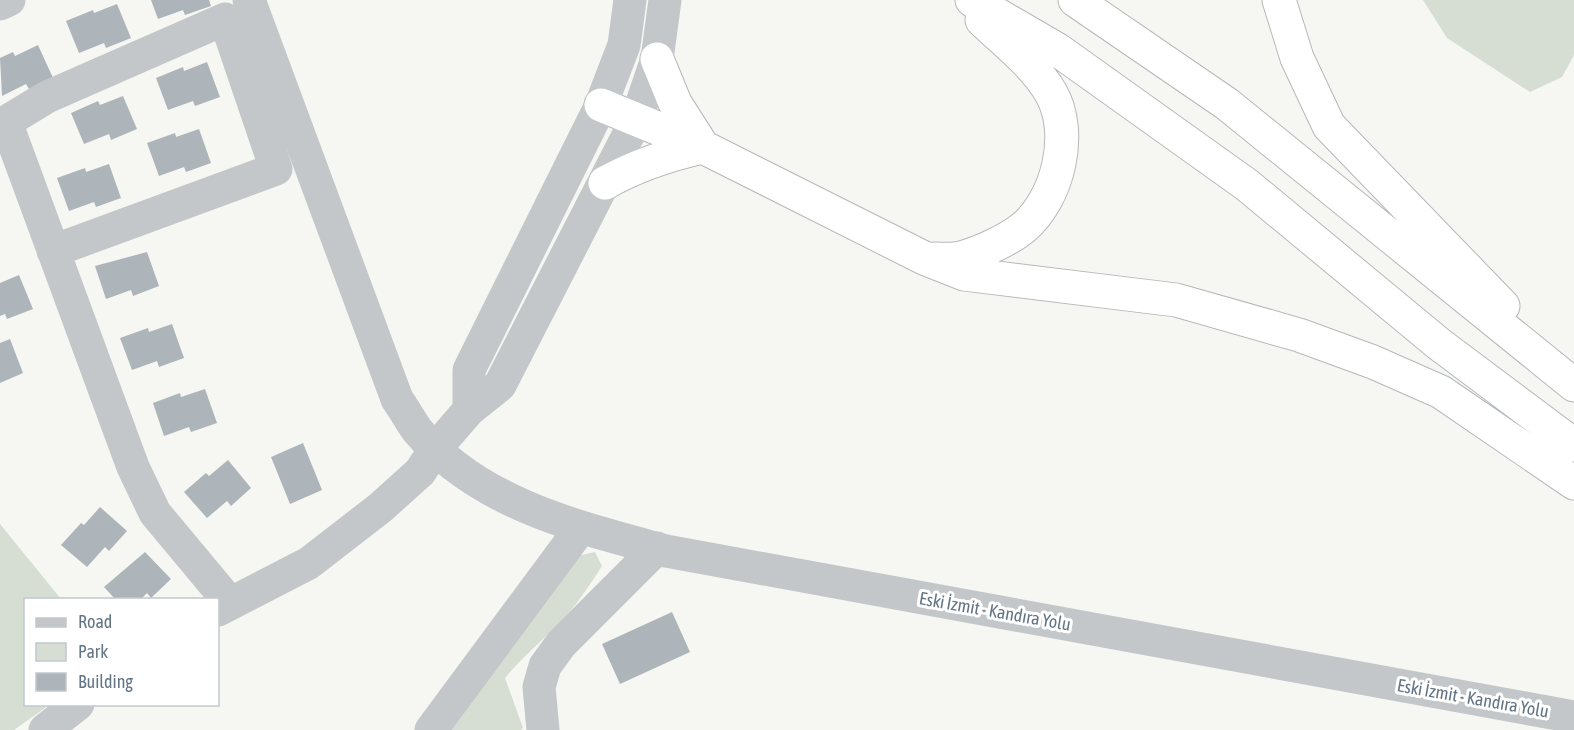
<svg xmlns="http://www.w3.org/2000/svg" width="1574" height="730" font-family="'Asap Condensed',sans-serif">
  <style>
    .green { fill: #d6ddd2 }
    .building { fill: #adb5ba }
    .lines { fill: none; stroke-linecap: round; stroke-linejoin: round }
    .highway-casing { stroke: #b5b9bc; stroke-width: 35 }
    .minor { stroke: #c3c7ca; stroke-width: 33 }
    .highway { stroke: #fff; stroke-width: 33 }
    .labels { text-anchor: middle; dominant-baseline: central; stroke-width: 6; stroke-linejoin: round; paint-order: stroke }
    .street-label { font-size: 18px; fill: #637585; stroke: #fff }
  </style>
  <rect width="100%" height="100%" fill="#f6f6f2"/>
  <!-- green -->
  <path class="green" d="M1423 0H1574V55L1562 77 1530 92 1447 38Z
    M0 524 61 599 26 600V704L49 705 14 730H0Z
    M595 552 602 566C591 583 580 600 567 615 547 637 524 655 505 678L523 728 521 730H451L577 556Z"/>
  <!-- building -->
  <path class="building" d="M151 0H209L211 6 185 15 183 10 158 19Z
    M117 4 131 38 106 48 104 43 79 53 66 21 93 10 94 13Z
    M38 45 53 78 29 89 26 84 2 96 0 58 13 52 15 56Z
    M207 62 220 97 195 106 193 101 168 110 156 78 183 67 184 71Z
    M123 96 137 129 111 140 109 134 84 144 71 113 98 101 100 105Z
    M199 129 211 163 186 172 184 167 159 176 147 143 175 133 176 137Z
    M109 164 121 198 96 207 94 202 69 211 57 178 85 168 86 172Z
    M147 252 159 286 133 296 131 290 106 299 95 266Z
    M19 275 33 309 7 319 5 314 0 316V283Z
    M172 324 184 358 159 367 157 361 132 370 120 338 148 328 149 332Z
    M10 339 23 373 0 383V343Z
    M205 389 217 423 191 432 189 427 164 436 153 403 180 393 181 397Z
    M303 443 322 490 290 504 271 457Z
    M228 460 251 488 231 506 227 501 207 518 184 492 206 473 209 476Z
    M100 507 127 531 109 551 105 547 87 567 61 545 81 523 84 525Z
    M145 552 171 579 151 598 147 593 140 600H116L104 587Z
    M672 612 690 652 620 684 602 644Z"/>
  <g class="lines">
    <defs>
      <path id="highway" d="M972 0 1058 50 1247 185 1439 344 1574 445
        M1075 0 1227 104 1574 385
        M1279 0 1297 58 1329 126 1503 306
        M601 105 703 147 926 259 964 274 1176 300 1299 335 1373 362 1441 392 1574 483
        M605 183C637 165 667 155 703 147L675 103 657 59
        M934 259C943 259 953 260 961 258 980 253 1008 240 1023 228 1058 199 1074 133 1051 93 1034 64 1006 43 982 20"/>
    </defs>
    <!-- highway casing -->
    <use href="#highway" class="highway-casing"/>
    <!-- minor -->
    <path class="minor" d="M249 0 397 399C404 409 410 420 417 430 479 504 578 527 666 551L1574 717
      M0 4 9 0
      M53 251 276 169 225 19 47 97 6 122 133 467 155 513 230 603
      M469 410V370L601 105 624 45 630 0
      M218 610 309 563 380 508 420 472 436 448 469 410 500 385 636 120 657 59 665 0
      M45 730 78 704
      M431 730 580 529
      M543 730 539 687 545 666 561 644 657 548"/>
    <!-- highway -->
    <use href="#highway" class="highway"/>
  </g>
  <g class="labels">
    <!-- street labels -->
    <g class="street-label">
      <text transform="translate(995 611) rotate(10)">Eski İzmit - Kandıra Yolu</text>
      <text transform="translate(1473 698) rotate(10)">Eski İzmit - Kandıra Yolu</text>
    </g>
  </g>
  <!-- legend -->
  <rect x="24" y="598" width="195" height="108" fill="#ffffff" stroke="#c1c8ce" stroke-width="1.5"/>
  <rect x="36" y="618" width="30" height="9" fill="#c3c7ca" stroke="#c1c8ce" stroke-width="1.5"/>
  <text x="78" y="628" font-size="18" fill="#637585">Road</text>
  <rect x="36" y="643" width="30" height="18" fill="#d6ddd2" stroke="#c1c8ce" stroke-width="1.5"/>
  <text x="78" y="658" font-size="18" fill="#637585">Park</text>
  <rect x="36" y="673" width="30" height="18" fill="#adb5ba" stroke="#c1c8ce" stroke-width="1.5"/>
  <text x="78" y="688" font-size="18" fill="#637585">Building</text>
</svg>
